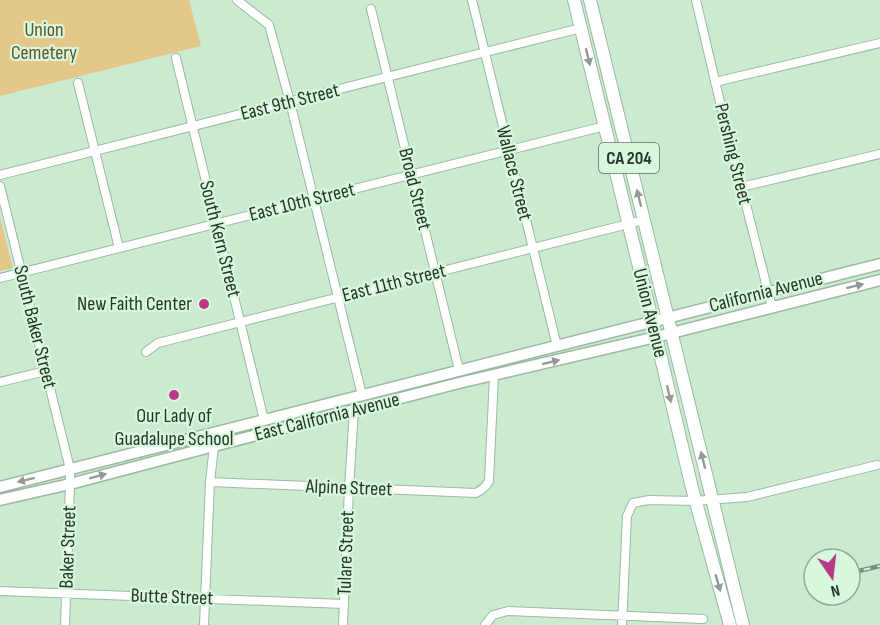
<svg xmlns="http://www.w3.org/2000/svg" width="880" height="625" font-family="'Sofia Sans Condensed',sans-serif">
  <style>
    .green { fill: #e4c88a }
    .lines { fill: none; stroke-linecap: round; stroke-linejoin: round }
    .minor-casing { stroke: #9ab9a1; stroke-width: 10 }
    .major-casing { stroke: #9ab9a1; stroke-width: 13 }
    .highway-casing { stroke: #9ab9a1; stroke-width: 14 }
    .minor { stroke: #fff; stroke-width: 8 }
    .major { stroke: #fff; stroke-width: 10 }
    .highway { stroke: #fff; stroke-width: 12 }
    .rail-casing { stroke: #788e7d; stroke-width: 4.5 }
    .rail { stroke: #d8f8de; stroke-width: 2; stroke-dasharray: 7; stroke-linecap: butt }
    .oneway { fill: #949a95 }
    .poi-dot { fill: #b93985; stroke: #d8f8de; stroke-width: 2 }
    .labels { text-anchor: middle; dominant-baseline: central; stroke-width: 4.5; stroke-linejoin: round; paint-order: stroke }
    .shield { fill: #d8f8de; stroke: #5d7061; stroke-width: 1.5 }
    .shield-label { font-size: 18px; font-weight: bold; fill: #28352b }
    .park-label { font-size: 20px; fill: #635129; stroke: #d8f8de }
    .street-label { font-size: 20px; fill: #28352b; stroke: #d8f8de }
    .poi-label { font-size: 20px; fill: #28352b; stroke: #d8f8de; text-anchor: end }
  </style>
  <rect width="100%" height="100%" fill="#cbebd1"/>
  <!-- green -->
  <path class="green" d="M0 0H189L201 46 0 96Z
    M0 217 13 268 0 271Z"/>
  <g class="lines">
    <defs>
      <path id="minor" d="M237 0 269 25 290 102 362 395
        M472 0 557 346
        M696 0 720 102 772 307
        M371 9 459 370
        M176 58 264 420
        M715 82 880 43
        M78 83 119 248
        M0 175 581 28
        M0 186 70 469V484L65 625
        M741 187 880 154
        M0 278 605 126
        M146 352 158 343 644 220
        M0 382 46 371
        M210 482 476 493C482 490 486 487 489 481L494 376
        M0 591 344 604
        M204 625 210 482 214 446
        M343 625 349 488 354 410
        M485 625 493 615 508 611 703 619
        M622 625 627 516 633 503 649 500 695 501 747 497 877 465"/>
      <path id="major" d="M0 487C293 412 586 336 880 264
        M0 500 70 484 214 446 463 382 656 337 880 280"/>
      <path id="highway" d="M574 0 652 320 692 488 730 625
        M590 0 743 625"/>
    </defs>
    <!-- minor casing -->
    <use href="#minor" class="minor-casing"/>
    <!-- major casing -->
    <use href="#major" class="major-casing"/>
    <!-- highway casing -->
    <use href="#highway" class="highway-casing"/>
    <!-- minor -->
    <use href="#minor" class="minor"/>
    <!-- major -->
    <use href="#major" class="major"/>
    <!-- highway -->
    <use href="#highway" class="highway"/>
    <defs>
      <path id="rail" d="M850 573 880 566"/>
    </defs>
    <!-- rail casing -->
    <use href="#rail" class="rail-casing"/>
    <!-- rail -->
    <use href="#rail" class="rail"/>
  </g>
  <!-- one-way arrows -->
  <defs><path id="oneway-solid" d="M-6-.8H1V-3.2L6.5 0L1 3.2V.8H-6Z" transform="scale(1.5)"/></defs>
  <g class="oneway">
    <use href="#oneway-solid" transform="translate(588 57) rotate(76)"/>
    <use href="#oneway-solid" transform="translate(639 198) rotate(-104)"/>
    <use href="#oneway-solid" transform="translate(855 286) rotate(-14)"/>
    <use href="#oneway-solid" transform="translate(551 362) rotate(-14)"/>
    <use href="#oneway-solid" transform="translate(669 394) rotate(77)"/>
    <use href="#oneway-solid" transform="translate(703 460) rotate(-104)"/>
    <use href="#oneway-solid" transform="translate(98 476) rotate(-15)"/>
    <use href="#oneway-solid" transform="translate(26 480) rotate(166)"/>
    <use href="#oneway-solid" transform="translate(718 583) rotate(74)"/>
  </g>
  <!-- markers -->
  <g class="poi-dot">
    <circle cx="204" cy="304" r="6"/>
    <circle cx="174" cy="395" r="6"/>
  </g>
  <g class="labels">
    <!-- shield labels -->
    <rect class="shield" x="599" y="143" width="60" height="30" rx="4.5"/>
    <g class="shield-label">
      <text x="629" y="158">CA 204</text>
    </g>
    <!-- park labels -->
    <g class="park-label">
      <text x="44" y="30">Union<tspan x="44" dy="23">Cemetery</tspan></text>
    </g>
    <!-- street labels -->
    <g class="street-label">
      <text transform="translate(290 102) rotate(-14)">East 9th Street</text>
      <text transform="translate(733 154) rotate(76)">Pershing Street</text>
      <text transform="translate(514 173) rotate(76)">Wallace Street</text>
      <text transform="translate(415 189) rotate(76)">Broad Street</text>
      <text transform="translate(302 202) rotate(-14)">East 10th Street</text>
      <text transform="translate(220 239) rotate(76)">South Kern Street</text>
      <text transform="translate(394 283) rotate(-14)">East 11th Street</text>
      <text transform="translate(766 292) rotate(-14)">California Avenue</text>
      <text transform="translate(650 313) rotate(76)">Union Avenue</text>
      <text transform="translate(35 327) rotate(76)">South Baker Street</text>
      <text transform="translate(327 417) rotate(-14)">East California Avenue</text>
      <text transform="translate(349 488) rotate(2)">Alpine Street</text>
      <text transform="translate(68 547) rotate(-88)">Baker Street</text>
      <text transform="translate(346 553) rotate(-88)">Tulare Street</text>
      <text transform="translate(172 597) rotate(2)">Butte Street</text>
    </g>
    <!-- poi labels -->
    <g class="poi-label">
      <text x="192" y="304">New Faith Center</text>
      <text x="174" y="416" text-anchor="middle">Our Lady of<tspan x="174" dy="23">Guadalupe School</tspan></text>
    </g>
  </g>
  <!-- north arrow -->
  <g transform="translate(832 577) rotate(166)"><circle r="28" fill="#d8f8de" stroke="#92aa96" stroke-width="1.5"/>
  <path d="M0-4.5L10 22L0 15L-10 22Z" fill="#b93985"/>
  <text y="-9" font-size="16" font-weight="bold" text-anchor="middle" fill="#28352b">N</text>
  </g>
</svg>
